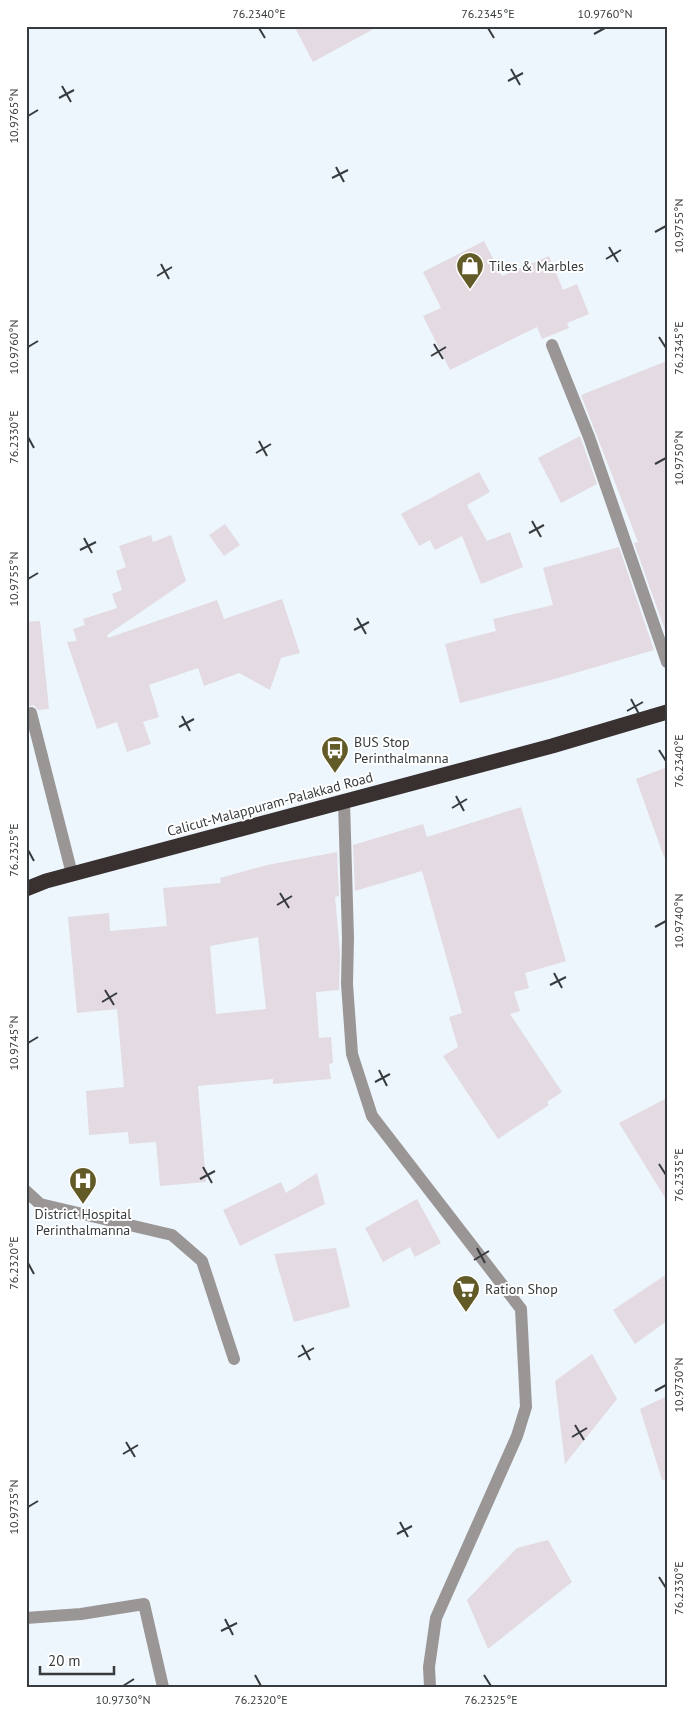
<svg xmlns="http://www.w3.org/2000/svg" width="693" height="1713" font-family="'PT Sans',sans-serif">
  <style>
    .building { fill: #e3dae2; fill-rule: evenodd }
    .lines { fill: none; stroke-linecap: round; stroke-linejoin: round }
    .minor { stroke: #9b9696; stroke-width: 12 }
    .highway { stroke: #393030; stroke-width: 15 }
    .ticks { fill: none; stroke: #373b3d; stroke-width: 2 }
    .labels { text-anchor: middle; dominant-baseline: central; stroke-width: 4; stroke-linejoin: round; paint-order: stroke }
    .poi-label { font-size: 14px; fill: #373b3d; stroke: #fff; text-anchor: start }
    .street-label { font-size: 14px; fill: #373b3d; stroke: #fff }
    .neatline { fill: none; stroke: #373b3d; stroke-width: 2 }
    .ticks-label { font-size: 12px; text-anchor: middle; fill: #373b3d }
  </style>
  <rect width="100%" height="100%" fill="#edf6fd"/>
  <!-- building -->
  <path class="building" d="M294 26H379L313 62Z
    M484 241 502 276 549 256 563 290 577 284 589 314 567 323 569 328 542 339 537 327 450 370 423 316 441 308 423 272Z
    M667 361V636L634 543 638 542 581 395Z
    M580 436 597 484 561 503 538 458Z
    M479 472 490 492 467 505 487 541 510 532 523 567 481 584 462 536 435 550 430 540 419 546 401 514Z
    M225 524 240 545 224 556 209 535Z
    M151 535 153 542 171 535 186 581 107 635 108 638 217 600 224 619 282 599 300 653 281 658 270 690 239 673 204 686 198 668 149 685 159 717 143 722 151 744 127 752 117 722 97 729 67 642 77 641 73 629 85 625 83 619 117 608 112 594 122 590 116 571 126 567 119 546Z
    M619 547 654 650 551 680 460 703 445 644 496 631 493 619 553 605 543 568Z
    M40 621 49 709 38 710 34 705 26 707V622Z
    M667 767V857H664L636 779Z
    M521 807 566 961 525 973 529 988 514 992 520 1011 510 1014 562 1092 547 1102 549 1105 498 1139 443 1056 458 1047 449 1017 462 1013 422 871 355 891 353 845 423 824 427 837Z
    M337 852 339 896 335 897 340 953 339 990 316 992 319 1038 331 1037 333 1063 329 1064 331 1079 273 1084V1079L198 1086 206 1182 160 1186 156 1142 129 1144 128 1132 89 1135 86 1091 124 1087 117 1009 77 1013 68 917 109 913 110 931 167 926 163 888 221 883 220 878 267 865ZM258 937 266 1009 216 1014 210 946Z
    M667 1098V1201L619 1123Z
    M317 1173 325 1204 240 1246 223 1210 281 1182 286 1193Z
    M417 1199 441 1243 415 1257 410 1247 383 1262 365 1228Z
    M336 1248 350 1307 294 1322 274 1254Z
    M667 1274V1321L635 1344 613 1310Z
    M592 1354 617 1399 565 1464 555 1381Z
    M667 1396V1479L662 1480 640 1409Z
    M548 1540 572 1582 488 1649 467 1600 517 1548Z"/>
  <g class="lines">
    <!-- minor -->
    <path class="minor" d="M552 345 589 437 667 662
      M31 713 72 874
      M344 802 348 938 347 984 352 1054 372 1116 521 1309 526 1407 517 1436 436 1618 429 1667 430 1687
      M26 1191 40 1204 172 1235 202 1261 234 1359
      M26 1618 81 1614 144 1604 163 1687"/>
    <!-- highway -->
    <path class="highway" d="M26 889 46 881 552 746 667 712"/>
  </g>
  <!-- ticks -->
  <path class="ticks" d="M259 28 265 38M488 28 494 38M594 34 605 28M511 69 520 85M508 81 523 73M62 86 71 102M59 98 74 90M28 116 38 110M336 167 344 182M332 178 348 170M655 232 666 226M609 247 618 262M606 259 621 250M161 264 169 279M157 276 172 267M659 337 666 348M434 344 443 359M28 347 38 341M431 356 446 347M28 437 34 448M259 441 267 456M256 453 271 444M655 464 666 458M532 521 541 537M529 533 544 525M84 538 92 553M80 550 96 542M28 579 38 573M357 618 366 634M354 630 369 622M631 699 639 714M627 711 643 702M182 716 190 731M179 727 194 719M659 750 666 761M456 796 464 811M452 808 467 799M28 850 34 861M280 893 289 908M277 905 292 896M655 927 666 921M554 973 562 988M550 985 566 977M105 990 114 1005M102 1002 117 993M28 1043 38 1037M379 1070 387 1086M375 1082 390 1074M659 1164 666 1175M203 1167 212 1183M200 1179 215 1171M477 1248 485 1263M474 1260 489 1251M28 1263 34 1274M302 1345 310 1360M298 1357 314 1348M655 1391 666 1385M575 1425 584 1440M572 1437 587 1428M126 1442 135 1457M123 1454 138 1445M28 1507 38 1501M400 1522 408 1537M397 1534 412 1526M659 1577 666 1588M225 1619 233 1635M221 1631 237 1623M255 1675 261 1686M484 1675 491 1686M123 1686 134 1679"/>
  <!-- icons -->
  <defs>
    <symbol id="shop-pin" viewBox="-11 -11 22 30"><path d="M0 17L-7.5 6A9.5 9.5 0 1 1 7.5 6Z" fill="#635b27" stroke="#fff"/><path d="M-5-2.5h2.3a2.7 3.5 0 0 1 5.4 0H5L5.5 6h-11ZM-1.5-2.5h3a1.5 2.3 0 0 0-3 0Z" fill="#fff"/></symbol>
    <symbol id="bus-pin" viewBox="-11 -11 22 30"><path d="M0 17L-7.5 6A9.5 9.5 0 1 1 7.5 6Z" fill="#635b27" stroke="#fff"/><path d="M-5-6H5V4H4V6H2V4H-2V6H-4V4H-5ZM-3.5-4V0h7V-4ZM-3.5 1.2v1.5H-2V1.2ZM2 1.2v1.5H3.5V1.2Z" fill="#fff"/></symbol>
    <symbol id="hospital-pin" viewBox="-11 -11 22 30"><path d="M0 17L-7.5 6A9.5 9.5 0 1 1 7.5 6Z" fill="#635b27" stroke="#fff"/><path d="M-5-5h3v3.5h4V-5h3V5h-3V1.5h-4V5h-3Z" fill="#fff"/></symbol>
    <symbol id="supermarket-pin" viewBox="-11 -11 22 30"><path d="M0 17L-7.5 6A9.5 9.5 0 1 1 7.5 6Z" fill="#635b27" stroke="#fff"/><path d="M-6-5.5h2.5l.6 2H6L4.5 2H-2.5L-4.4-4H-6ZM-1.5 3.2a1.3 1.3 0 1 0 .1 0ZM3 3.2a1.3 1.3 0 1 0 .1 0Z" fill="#fff"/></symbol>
  </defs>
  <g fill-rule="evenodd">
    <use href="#shop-pin" x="454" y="250" width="32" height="43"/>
    <use href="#bus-pin" x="319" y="734" width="32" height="43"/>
    <use href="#hospital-pin" x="67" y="1165" width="32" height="43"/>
    <use href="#supermarket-pin" x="450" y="1273" width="32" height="43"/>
  </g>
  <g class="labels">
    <!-- poi labels -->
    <g class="poi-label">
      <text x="489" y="266">Tiles &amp; Marbles</text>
      <text x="354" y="742">BUS Stop<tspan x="354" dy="16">Perinthalmanna</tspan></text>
      <text x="83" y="1214" text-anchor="middle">District Hospital<tspan x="83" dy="16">Perinthalmanna</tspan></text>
      <text x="485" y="1289">Ration Shop</text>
    </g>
    <!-- street labels -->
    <g class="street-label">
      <text transform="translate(270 804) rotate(-15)">Calicut-Malappuram-Palakkad Road</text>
    </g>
  </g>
  <!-- border -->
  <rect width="693" height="1713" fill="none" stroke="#ffffff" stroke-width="55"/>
  <!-- scale -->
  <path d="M40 1666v8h74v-8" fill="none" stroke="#373b3d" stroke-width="2.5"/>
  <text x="48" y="1666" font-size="15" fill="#373b3d" stroke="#ffffff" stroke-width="4" paint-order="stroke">20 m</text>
  <rect x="28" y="28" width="638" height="1658" class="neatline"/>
  <g class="ticks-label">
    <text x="259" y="18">76.2340°E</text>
    <text x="488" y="18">76.2345°E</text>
    <text x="605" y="18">10.9760°N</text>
    <text transform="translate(14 116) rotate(-90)" y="4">10.9765°N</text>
    <text transform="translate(679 226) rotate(-90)" y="4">10.9755°N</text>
    <text transform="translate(14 347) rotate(-90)" y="4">10.9760°N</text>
    <text transform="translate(679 348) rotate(-90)" y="4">76.2345°E</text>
    <text transform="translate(14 437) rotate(-90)" y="4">76.2330°E</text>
    <text transform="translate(679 458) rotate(-90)" y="4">10.9750°N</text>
    <text transform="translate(14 579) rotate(-90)" y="4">10.9755°N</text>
    <text transform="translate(679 761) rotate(-90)" y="4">76.2340°E</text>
    <text transform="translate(14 850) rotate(-90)" y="4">76.2325°E</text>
    <text transform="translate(679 921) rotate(-90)" y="4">10.9740°N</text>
    <text transform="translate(14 1043) rotate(-90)" y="4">10.9745°N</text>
    <text transform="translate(679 1175) rotate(-90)" y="4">76.2335°E</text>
    <text transform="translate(14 1263) rotate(-90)" y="4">76.2320°E</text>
    <text transform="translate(679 1385) rotate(-90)" y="4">10.9730°N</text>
    <text transform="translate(14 1507) rotate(-90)" y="4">10.9735°N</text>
    <text transform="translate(679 1588) rotate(-90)" y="4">76.2330°E</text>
    <text x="123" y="1704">10.9730°N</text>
    <text x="261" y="1704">76.2320°E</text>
    <text x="491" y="1704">76.2325°E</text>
  </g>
</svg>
